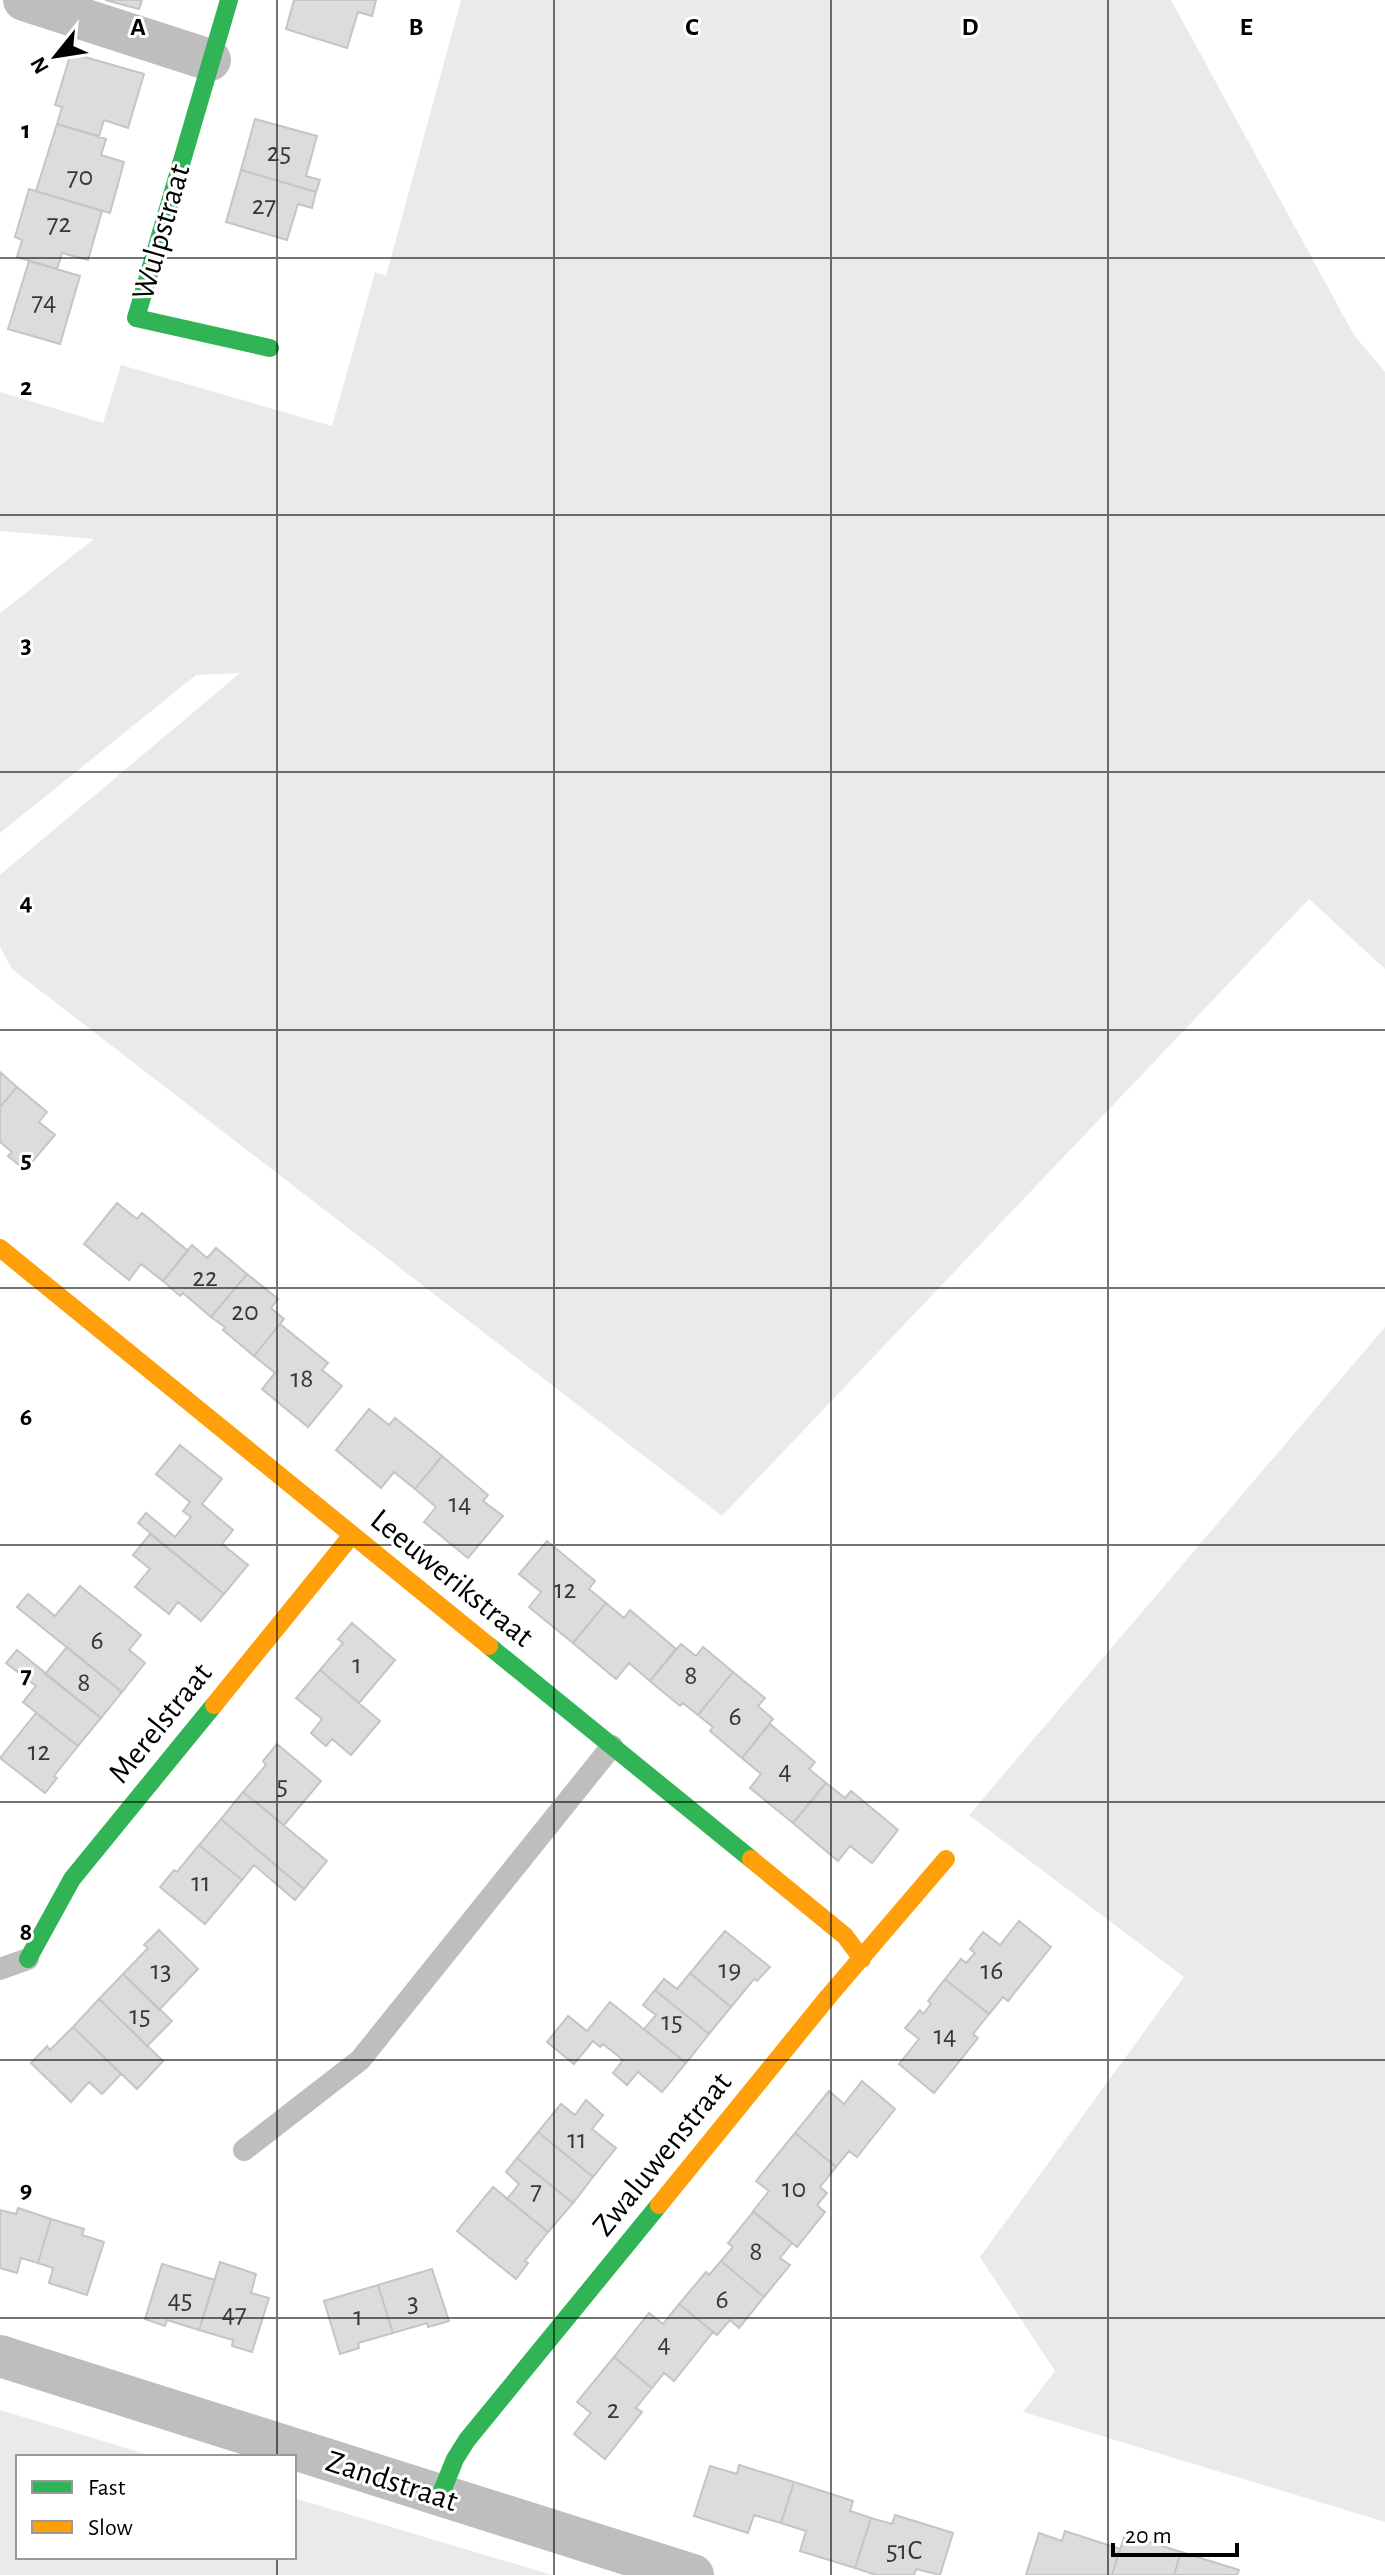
<svg xmlns="http://www.w3.org/2000/svg" width="1385" height="2575" font-family="'Alegreya Sans',sans-serif">
  <style>
    .green { fill: #eaeaea }
    .building { fill: #dcdcdc; stroke: #c5c5c5; stroke-width: 2 }
    .lines { fill: none; stroke-linecap: round; stroke-linejoin: round }
    .lane { stroke: #bebebe; stroke-width: 22 }
    .street { stroke: #bebebe; stroke-width: 42 }
    .fast { stroke: #30b455; stroke-width: 18 }
    .slow { stroke: #ff9f0a; stroke-width: 18 }
    .grid { fill: none; stroke: #000; stroke-width: 2; stroke-opacity: 0.55 }
    .labels { text-anchor: middle; dominant-baseline: central; stroke-width: 6; stroke-linejoin: round; paint-order: stroke }
    .number-label { font-size: 28px; fill: #373737 }
    .street-label { font-size: 32px; fill: #000; stroke: #fff }
    .grid-label { font-size: 26px; text-anchor: middle; font-weight: bold; fill: #000; stroke: #fff; stroke-width: 6; stroke-linejoin: round; paint-order: stroke }
  </style>
  <rect width="100%" height="100%" fill="#fff"/>
  <!-- green -->
  <path class="green" d="M461 0H1171L1354 335 1385 372V969L1309 899 722 1516 12 969 0 947V875L240 673 196 675 0 833V613L94 539 0 531V392L103 423 121 365 332 426 375 272 386 276Z
    M1385 1327V2522L1023 2412 1055 2371 980 2257 1184 1977 969 1815Z
    M0 2410 156 2457H18V2557H294V2498L552 2575H0Z"/>
  <!-- building -->
  <path class="building" d="M105 0H142L139 9Z
    M294 0H376L372 16 358 12 347 48 286 29Z
    M71 53 144 74 128 128 104 120 99 136 57 124 62 107 55 105Z
    M255 119 317 136 306 176 320 180 316 192 241 170Z
    M57 124 106 139 101 155 124 162 110 213 36 191Z
    M241 170 316 192 312 208 298 204 287 240 226 222Z
    M29 189 102 211 88 260 62 253 57 269 17 257 22 240 15 237Z
    M29 261 80 276 60 344 8 329Z
    M0 1072 17 1087 0 1107Z
    M17 1087 47 1112 39 1122 55 1135 25 1170 8 1156 12 1152 0 1142V1107Z
    M117 1203 137 1219 142 1213 188 1251 163 1281 141 1264 129 1280 84 1244Z
    M192 1245 207 1258 216 1248 247 1274 211 1317 183 1293 180 1296 163 1281Z
    M247 1274 278 1299 271 1308 284 1319 254 1356 223 1330 225 1327 211 1317Z
    M280 1324 328 1363 322 1370 342 1386 308 1427 262 1389 275 1373 254 1356Z
    M369 1409 389 1425 395 1418 442 1456 415 1489 394 1472 381 1488 336 1450Z
    M180 1445 222 1479 202 1504 233 1530 222 1544 248 1565 224 1594 138 1523 146 1513 175 1537 191 1517 183 1511 190 1502 156 1474Z
    M442 1456 488 1495 483 1501 503 1516 468 1558 424 1522 436 1507 415 1489Z
    M150 1534 224 1594 201 1621 178 1602 169 1614 135 1587 150 1569 133 1555Z
    M547 1541 595 1581 589 1589 606 1603 573 1643 529 1607 541 1592 519 1574Z
    M80 1586 141 1635 129 1650 145 1663 122 1692 17 1607 28 1594 55 1616Z
    M606 1603 624 1618 630 1610 676 1649 650 1681 629 1663 616 1679 573 1643Z
    M352 1623 395 1660 359 1703 320 1670 343 1643 338 1639Z
    M681 1644 696 1656 703 1647 733 1672 698 1715 683 1703 680 1706 650 1681Z
    M67 1647 122 1692 101 1718 45 1674Z
    M17 1650 101 1718 78 1746 23 1702 36 1686 6 1663Z
    M320 1670 380 1721 351 1755 332 1739 326 1746 311 1733 322 1719 296 1698Z
    M733 1672 765 1698 758 1706 773 1719 742 1758 710 1731 713 1727 698 1715Z
    M36 1713 78 1746 54 1776 57 1778 45 1793 0 1758Z
    M770 1724 815 1762 809 1769 826 1783 793 1823 750 1788 761 1774 742 1758Z
    M277 1744 321 1781 284 1825 243 1792 266 1765 263 1761Z
    M826 1783 845 1798 851 1791 898 1830 872 1863 850 1846 838 1861 793 1823Z
    M243 1792 327 1861 304 1889 221 1819Z
    M221 1819 304 1889 295 1900 254 1865 242 1880 199 1845Z
    M199 1845 242 1880 205 1924 160 1887 174 1870 177 1872Z
    M1019 1921 1051 1947 1008 2001 1003 1997 989 2014 945 1979 961 1959 966 1963 975 1953 970 1949 983 1932 1000 1945Z
    M159 1930 198 1969 159 2010 123 1974 148 1948 144 1945Z
    M725 1931 770 1967 757 1981 754 1979 731 2007 690 1973Z
    M690 1973 731 2007 709 2034 655 1990 664 1979 677 1989Z
    M123 1974 172 2021 147 2046 99 1999Z
    M945 1979 989 2014 973 2034 978 2038 934 2093 899 2064 919 2039 905 2028 920 2010 923 2014 931 2004 928 2001Z
    M655 1990 709 2034 686 2063 644 2029 656 2015 643 2005Z
    M99 1999 163 2061 137 2089 73 2027Z
    M610 2002 686 2063 662 2092 638 2072 627 2085 613 2073 623 2060 603 2044 600 2047 593 2041 574 2064 547 2042 568 2016 587 2031Z
    M73 2027 121 2074 102 2094 89 2082 71 2102 31 2063 47 2046 50 2050Z
    M862 2081 895 2109 857 2157 849 2151 836 2167 795 2133 829 2091 844 2104Z
    M586 2100 603 2115 592 2129 616 2148 593 2177 538 2132 561 2104 575 2115Z
    M538 2132 593 2177 573 2203 517 2158Z
    M795 2133 836 2167 820 2187 827 2193 817 2205 825 2212 797 2247 753 2211 769 2191 756 2181Z
    M517 2158 573 2203 548 2232 507 2199 519 2184 506 2172Z
    M493 2187 548 2232 525 2261 528 2263 516 2279 457 2231Z
    M18 2208 51 2219 38 2263 21 2258 17 2273 0 2268V2210L16 2214Z
    M753 2212 792 2243 780 2258 790 2265 764 2297 721 2261 733 2247 728 2243Z
    M51 2219 84 2229 82 2235 104 2242 87 2295 49 2283 53 2268 38 2263Z
    M721 2261 764 2297 739 2328 730 2320 717 2335 679 2304 706 2272 709 2275Z
    M220 2262 256 2274 251 2293 269 2298 252 2352 232 2346 233 2340 199 2330Z
    M162 2264 215 2280 199 2330 167 2320 165 2326 145 2319Z
    M432 2269 449 2321 428 2327 427 2323 393 2333 378 2285Z
    M378 2285 393 2333 358 2343 359 2348 340 2354 324 2301Z
    M679 2304 713 2332 674 2381 664 2373 652 2388 614 2357 649 2313 663 2324Z
    M614 2357 652 2388 636 2408 642 2412 605 2459 574 2434 591 2413 577 2402Z
    M739 2465 794 2482 781 2523 754 2515 748 2533 694 2516 710 2466 737 2474Z
    M794 2482 853 2501 850 2511 871 2518 855 2568 800 2551 806 2531 781 2523Z
    M895 2515 953 2533 940 2575 916 2569 914 2575H876L855 2568 871 2518 892 2524Z
    M1065 2531 1120 2549 1112 2575H1026L1039 2533 1062 2541Z
    M1125 2534 1181 2552 1174 2575H1112Z
    M1181 2552 1239 2570 1237 2575H1174Z"/>
  <g class="lines">
    <!-- lane -->
    <path class="lane" d="M0 1969 28 1959
      M244 2150 360 2060 612 1746"/>
    <!-- street -->
    <path class="street" d="M24 0 210 60
      M0 2356 693 2575"/>
    <!-- fast -->
    <path class="fast" d="M229 0 136 318 270 348
      M489 1646 751 1859
      M28 1959 72 1879 214 1705
      M440 2496 455 2459 467 2440 659 2205"/>
    <!-- slow -->
    <path class="slow" d="M0 1248 489 1646
      M214 1705 352 1535
      M751 1859 845 1936 862 1959
      M659 2205 828 1997 946 1859"/>
  </g>
  <!-- grid -->
  <path class="grid" d="M277 0V2457M554 0V2575M831 0V2575M1108 0V2575M0 258H1385M0 515H1385M0 772H1385M0 1030H1385M0 1288H1385M0 1545H1385M0 1802H1385M0 2060H1385M0 2318H1385M277 2557V2575"/>
  <g class="labels">
    <!-- number labels -->
    <g class="number-label">
      <text x="279" y="153">25</text>
      <text x="80" y="177">70</text>
      <text x="264" y="206">27</text>
      <text x="59" y="224">72</text>
      <text x="44" y="302">74</text>
      <text x="205" y="1278">22</text>
      <text x="245" y="1312">20</text>
      <text x="302" y="1379">18</text>
      <text x="460" y="1504">14</text>
      <text x="565" y="1590">12</text>
      <text x="97" y="1641">6</text>
      <text x="357" y="1665">1</text>
      <text x="691" y="1676">8</text>
      <text x="84" y="1683">8</text>
      <text x="735" y="1717">6</text>
      <text x="39" y="1752">12</text>
      <text x="785" y="1771">4</text>
      <text x="282" y="1786">5</text>
      <text x="201" y="1883">11</text>
      <text x="730" y="1970">19</text>
      <text x="161" y="1971">13</text>
      <text x="992" y="1971">16</text>
      <text x="140" y="2016">15</text>
      <text x="672" y="2022">15</text>
      <text x="945" y="2036">14</text>
      <text x="577" y="2140">11</text>
      <text x="794" y="2189">10</text>
      <text x="536" y="2191">7</text>
      <text x="756" y="2252">8</text>
      <text x="180" y="2300">45</text>
      <text x="722" y="2300">6</text>
      <text x="413" y="2303">3</text>
      <text x="234" y="2314">47</text>
      <text x="358" y="2317">1</text>
      <text x="664" y="2344">4</text>
      <text x="613" y="2410">2</text>
      <text x="904" y="2551">51C</text>
    </g>
    <!-- street labels -->
    <g class="street-label">
      <text transform="translate(161 232) rotate(-74)">Wulpstraat</text>
      <text transform="translate(452 1578) rotate(39)">Leeuwerikstraat</text>
      <text transform="translate(160 1723) rotate(-51)">Merelstraat</text>
      <text transform="translate(662 2154) rotate(-51)">Zwaluwenstraat</text>
      <text transform="translate(392 2481) rotate(18)">Zandstraat</text>
    </g>
  </g>
  <g class="grid-label">
    <text x="138" y="35">A</text>
    <text x="416" y="35">B</text>
    <text x="692" y="35">C</text>
    <text x="970" y="35">D</text>
    <text x="1246" y="35">E</text>
    <text x="26" y="138">1</text>
    <text x="26" y="395">2</text>
    <text x="26" y="653">3</text>
    <text x="26" y="910">4</text>
    <text x="26" y="1168">5</text>
    <text x="26" y="1425">6</text>
    <text x="26" y="1683">7</text>
    <text x="26" y="1940">8</text>
    <text x="26" y="2198">9</text>
  </g>
  <!-- legend -->
  <rect x="16" y="2455" width="280" height="104" fill="#ffffff" stroke="#999999" stroke-width="2"/>
  <rect x="32" y="2481" width="40" height="12" fill="#30b455" stroke="#999999" stroke-width="2"/>
  <text x="88" y="2495" font-size="24" fill="#000000">Fast</text>
  <rect x="32" y="2521" width="40" height="12" fill="#ff9f0a" stroke="#999999" stroke-width="2"/>
  <text x="88" y="2535" font-size="24" fill="#000000">Slow</text>
  <!-- north arrow -->
  <g transform="translate(56 56) rotate(240)" stroke="#ffffff" stroke-width="6" paint-order="stroke">
  <path d="M0-6L14 30L0 20L-14 30Z" fill="#000000"/>
  <text y="-12" font-size="22" font-weight="bold" text-anchor="middle" fill="#000000">N</text>
  </g>
  <!-- scale -->
  <path d="M1113 2543v12h124v-12" fill="none" stroke="#000000" stroke-width="4"/>
  <text x="1125" y="2543" font-size="24" fill="#000000" stroke="#ffffff" stroke-width="6" paint-order="stroke">20 m</text>
</svg>
